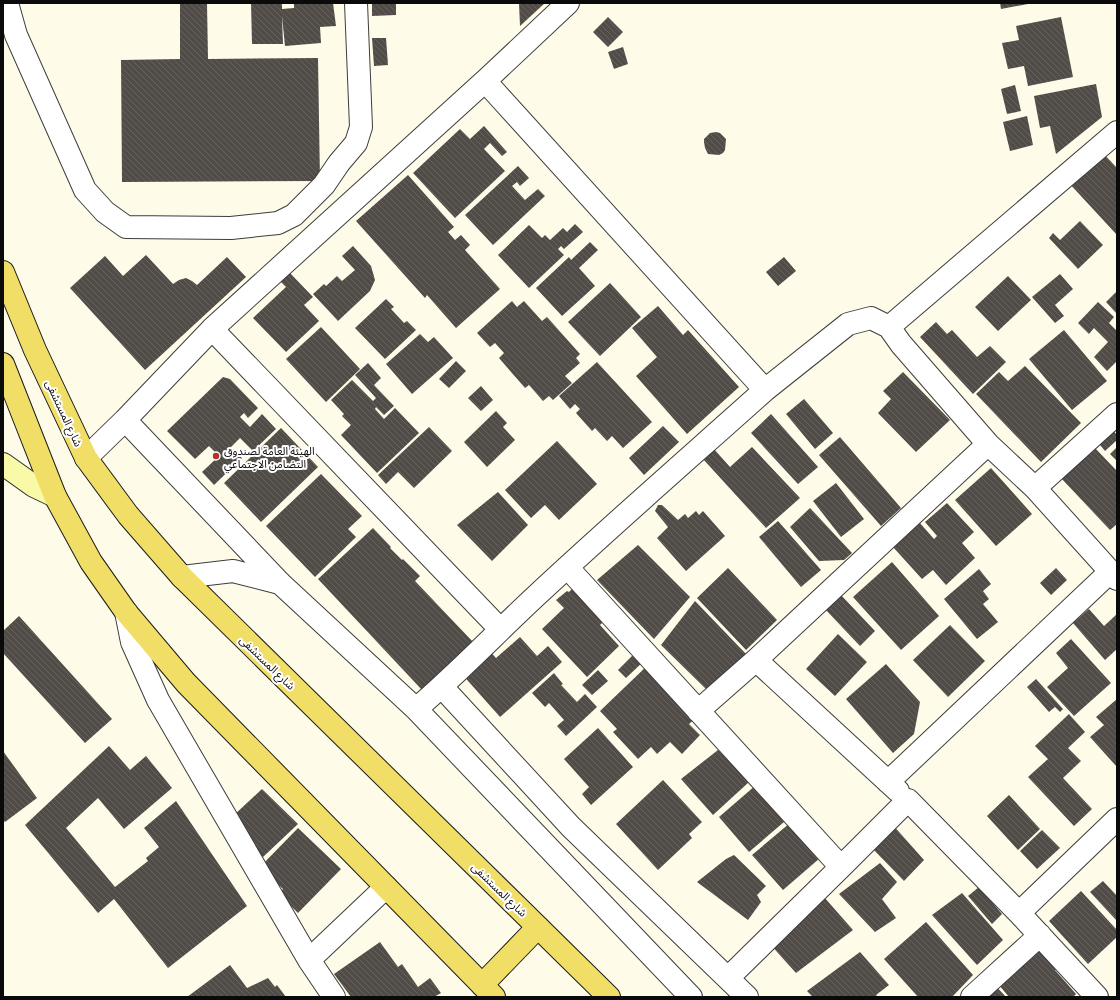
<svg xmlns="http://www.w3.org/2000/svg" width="1120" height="1000" font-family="Literata,'Noto Sans Arabic',serif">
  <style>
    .building { fill: url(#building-back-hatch) }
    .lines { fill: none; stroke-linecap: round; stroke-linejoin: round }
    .minor-casing { stroke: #3d3d3d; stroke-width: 24 }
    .secondary-casing { stroke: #2c2c2c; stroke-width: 24 }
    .primary-casing { stroke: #1b1b1b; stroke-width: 24 }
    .minor { stroke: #fff; stroke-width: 22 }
    .secondary { stroke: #f9faa7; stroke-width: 22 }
    .primary { stroke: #f0de66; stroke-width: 22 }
    .poi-dot { fill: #af352c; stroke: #fff; stroke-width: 1.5 }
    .labels { text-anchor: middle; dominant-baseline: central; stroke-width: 4; stroke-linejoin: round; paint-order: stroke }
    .street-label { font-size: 11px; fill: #0a0a0a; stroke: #fff }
    .poi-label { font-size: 11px; fill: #0a0a0a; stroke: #fff; text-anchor: start }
  </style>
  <defs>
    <pattern id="building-back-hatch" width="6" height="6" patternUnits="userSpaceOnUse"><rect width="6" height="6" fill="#514c47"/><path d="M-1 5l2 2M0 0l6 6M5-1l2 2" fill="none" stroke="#65615d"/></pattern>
  </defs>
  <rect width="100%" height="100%" fill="#fefce8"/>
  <!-- building -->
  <path class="building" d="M180 3H207L208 59 318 58 320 181 122 182 121 60 180 59Z
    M251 3H282V9L294 8V3H333L336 26 320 27 321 43 285 46 282 16 283 44H252Z
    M372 3H396V15L372 16Z
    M519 3H545L520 26Z
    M1000 3H1028V4L1001 9Z
    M608 17 623 32 608 47 593 32Z
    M1061 17 1073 77 1028 86 1024 66 1008 69 1002 43 1019 40 1016 26Z
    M372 38H386L388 65 374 66Z
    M623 47 628 64 614 69 608 52Z
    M1096 84 1102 117 1056 154 1050 126 1040 128 1034 96Z
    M1015 85 1021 111 1007 114 1001 89Z
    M1027 116 1033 145 1010 151 1003 122Z
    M484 126 507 152 502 156 490 143 484 149 505 171 455 218 413 173 460 129 470 139Z
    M716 132 720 133 726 139 725 150 723 153 719 155 708 154 705 148 704 142V139L710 133Z
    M1101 151 1117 168V235L1068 182Z
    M518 166 529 178 520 186 517 182 512 186 525 200 538 189 545 196 493 245 465 215Z
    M408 175 454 227 448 232 455 240 461 235 470 245 465 250 500 289 456 328 427 295 425 298 356 221Z
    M1080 221 1103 245 1078 269 1049 238 1053 233 1060 240Z
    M575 224 583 232 564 249 561 246 558 249 564 255 529 288 498 255 529 225 542 238 545 235 550 240 563 228 567 232Z
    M590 242 598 250 579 268 595 286 562 316 536 288 569 257 571 260Z
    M353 246 371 266 375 280 370 291 338 321 313 294 324 284 326 286 337 276 342 281 355 270 342 256Z
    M146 255 173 284 179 280 186 278 192 281 197 285 227 257 246 277 145 370 70 288 105 256 123 276Z
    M784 257 796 271 778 286 766 272Z
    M289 272 313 297 304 305 319 321 286 352 253 318 286 287 280 281Z
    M1060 274 1073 289 1055 305 1064 316 1055 323 1032 297Z
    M1008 276 1031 300 998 331 975 307Z
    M610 283 641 317 600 356 568 322Z
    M1117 291V314L1106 302Z
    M386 299 394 307 391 309 404 323 407 321 416 330 385 359 355 328Z
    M512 301 517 307 524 301 542 321 547 317 580 354 576 358 580 363 565 376 572 383 553 400 549 396 543 401 529 385 525 388 499 358 504 353 495 343 490 347 477 333Z
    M1098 302 1114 317 1109 323 1116 330 1117 329V361L1107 371 1094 357 1108 342 1094 328 1089 334 1078 323Z
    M658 306 683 335 688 330 739 387 687 434 636 376 657 357 632 328Z
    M936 322 947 334 952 330 977 357 990 346 1006 362 973 394 920 337Z
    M321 327 360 369 326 402 286 359Z
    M1064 330 1107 381 1072 410 1029 359Z
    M420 334 428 342 434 337 453 358 412 394 386 364Z
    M456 361 466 371 449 388 439 379Z
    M597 362 652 422 623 448 612 436 607 441 595 428 592 431 576 413 580 409 575 404 570 409 559 396Z
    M368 363 381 378 374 385 394 406 384 415 376 407 375 409 384 419 395 408 419 433 377 473 341 435 351 425 342 416 344 414 331 400 352 380 373 401 376 398 355 375Z
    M1025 366 1081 423 1041 462 976 394 999 372 1008 381Z
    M903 372 950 420 916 452 878 413 891 399 883 391Z
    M223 377 230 379 258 408 248 418 244 413 240 417 250 427 262 414 276 429 253 451 240 438 231 447 242 458 214 485 202 472 219 456 209 446 195 459 167 431Z
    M481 386 493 400 481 411 468 398Z
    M804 399 833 433 815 449 786 414Z
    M496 411 507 423 503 427 515 440 487 467 464 442Z
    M771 414 818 467 798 484 751 433Z
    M663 426 679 442 644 475 629 458Z
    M429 427 452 451 414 488 398 472 386 484 378 475Z
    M1110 427 1117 435V440L1105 451 1096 440Z
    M281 428 318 467 261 522 224 483Z
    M840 437 901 508 881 526 819 455Z
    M557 441 597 484 559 520 545 505 531 518 505 490Z
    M752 447 800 498 766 528 703 459 714 449 730 467Z
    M1094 447 1117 471V524L1110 530 1061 478Z
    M1117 447V461L1110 454Z
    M991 468 1032 514 996 546 955 500Z
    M321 474 362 516 348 529 356 537 315 577 266 526Z
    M836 483 864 519 841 537 813 501Z
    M498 492 528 525 492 561 457 525Z
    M947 503 974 532 962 543 975 558 946 585 933 570 922 579 893 547 920 523 934 539 937 536 925 522Z
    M658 505H662L678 520 685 514 688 518 696 511 699 515 703 511 725 536 686 571 657 538 668 527 655 511Z
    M810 508 852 553 844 560 819 561 790 527Z
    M778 521 821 570 801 587 759 537Z
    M373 528 391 547 390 548 402 560 403 559 420 576 415 581 474 643 423 691 318 579Z
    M638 545 690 597 654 639 597 580Z
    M892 562 939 616 901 650 853 597Z
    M728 568 777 620 746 650 697 598Z
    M1056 568 1067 580 1051 595 1040 583Z
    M979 569 991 584 983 591 989 599 983 604 998 622 977 639 944 599Z
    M577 584 608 617 600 625 619 646 587 677 542 629 564 608 556 600 567 591 569 592Z
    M840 594 875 631 860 646 824 608Z
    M695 601 747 655 706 689 661 645Z
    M1089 609 1104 626 1117 614V649L1105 660 1073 623Z
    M19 616 112 719 85 743 3 653V631Z
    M950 625 985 661 948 697 913 660Z
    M838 634 867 662 835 696 806 669Z
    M520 637 537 656 548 646 562 662 500 717 461 673 489 650 496 658Z
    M1071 639 1111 683 1074 716 1047 687 1068 668 1056 653Z
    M637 651 645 660 626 678 618 670Z
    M650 663 699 715 689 724 700 735 682 754 670 742 657 754 651 747 638 759 613 732 617 729 600 711Z
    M886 664 920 702 914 734 893 753 846 699Z
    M598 670 608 681 592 695 582 685Z
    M554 673 563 684 561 685 577 702 585 694 597 707 566 736 557 726 564 720 549 703 545 707 532 693Z
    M1036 679 1063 709 1060 712 1055 707 1049 712 1027 687Z
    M1117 699V767L1090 737 1104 725 1096 717Z
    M1069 714 1085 732 1068 748 1081 761 1063 778 1092 809 1074 826 1028 777 1048 759 1035 746Z
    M598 728 633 767 591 805 582 794 589 787 564 759Z
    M109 746 130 770 146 756 172 788 124 829 98 798 66 828 115 887 148 861 146 858 159 847 144 828 176 801 247 906 168 968 114 899 98 913 25 825Z
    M718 750 749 782 713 815 681 779Z
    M3 751 37 798 5 822 3 820Z
    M663 780 702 822 689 834 692 838 658 870 616 824Z
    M756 785 768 803 784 822 749 852 719 817Z
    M262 789 298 824 263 857 232 817Z
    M1009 795 1040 829 1018 850 987 816Z
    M790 823 820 858 783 890 752 855Z
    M892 824 924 860 904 881 870 846Z
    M298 828 341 869 298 913 279 894 283 889 260 867Z
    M1042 830 1060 848 1037 869 1020 851Z
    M734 855 766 886 757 895 761 902 748 920 697 882 726 859Z
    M880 863 897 882 882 899 896 918 875 932 839 894Z
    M1103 881 1117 896V921L1090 892Z
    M979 887 1002 914 992 924 968 896Z
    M1081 891 1117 930V937L1088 964 1049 921Z
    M962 893 1003 940 977 965 932 915Z
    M824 897 853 930 796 973 769 943Z
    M926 922 973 975 952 997H918L884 959Z
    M380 942 398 967 402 964 418 987 430 978 441 993 434 997H351L334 974Z
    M1046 945 1062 964 1055 970 1076 994 1073 997H1009L999 985Z
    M860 952 889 985 876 995 878 997H813L807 991Z
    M230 965 247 988 268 978 275 987 277 985 286 997H187Z
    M992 982 1006 997H978Z"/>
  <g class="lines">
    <defs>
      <path id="minor" d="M7 3 16 35 85 190 105 212 126 227 231 228 278 223 294 215 324 185 339 163 356 143 361 127 356 3
        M889 327 901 344 988 444 1035 488 1117 579
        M212 329 500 629
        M765 390 848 324 871 318 889 327 1117 132
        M125 420 280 583 416 709 691 997
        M86 458 125 420 212 329 485 81
        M1035 488 1117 414
        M567 567 841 867 908 800 1019 913 1097 997
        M182 577 233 571 280 583
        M126 612 132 642 158 700 309 960 334 997
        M756 660 988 444
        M442 687 571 827 747 997
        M416 709C458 673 496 633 537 595 612 525 689 458 765 390L485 81 568 3
        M698 711 756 660 898 791
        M888 782 1110 572
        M1019 913 1117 819
        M309 960 386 887
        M728 978 841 867
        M972 997 1040 935"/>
      <path id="secondary" d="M3 464 34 486 55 496"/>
      <path id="primary" d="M3 272 35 350 86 458 128 515 182 577 609 997
        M3 364 55 496 91 562 126 612 186 683 494 997
        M482 985 538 927"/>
    </defs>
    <!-- minor casing -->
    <use href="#minor" class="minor-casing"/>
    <!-- secondary casing -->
    <use href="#secondary" class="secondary-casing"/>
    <!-- primary casing -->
    <use href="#primary" class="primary-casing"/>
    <!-- minor -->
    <use href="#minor" class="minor"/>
    <!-- secondary -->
    <use href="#secondary" class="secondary"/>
    <!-- primary -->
    <use href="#primary" class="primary"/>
  </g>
  <!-- markers -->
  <circle class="poi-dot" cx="216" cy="456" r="4"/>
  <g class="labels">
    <!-- street labels -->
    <g class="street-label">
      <text transform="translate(65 413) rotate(65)">شارع المستشفى</text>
      <text transform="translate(268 662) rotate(44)">شارع المستشفى</text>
      <text transform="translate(500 889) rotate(44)">شارع المستشفى</text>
    </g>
    <!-- poi labels -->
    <g class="poi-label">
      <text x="224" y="450">الهيئة العامة لصندوق<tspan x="224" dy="13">التضامن الاجتماعي</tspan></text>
    </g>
  </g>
  <!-- border -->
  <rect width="1120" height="1000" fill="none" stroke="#0a0a0a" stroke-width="8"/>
</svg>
